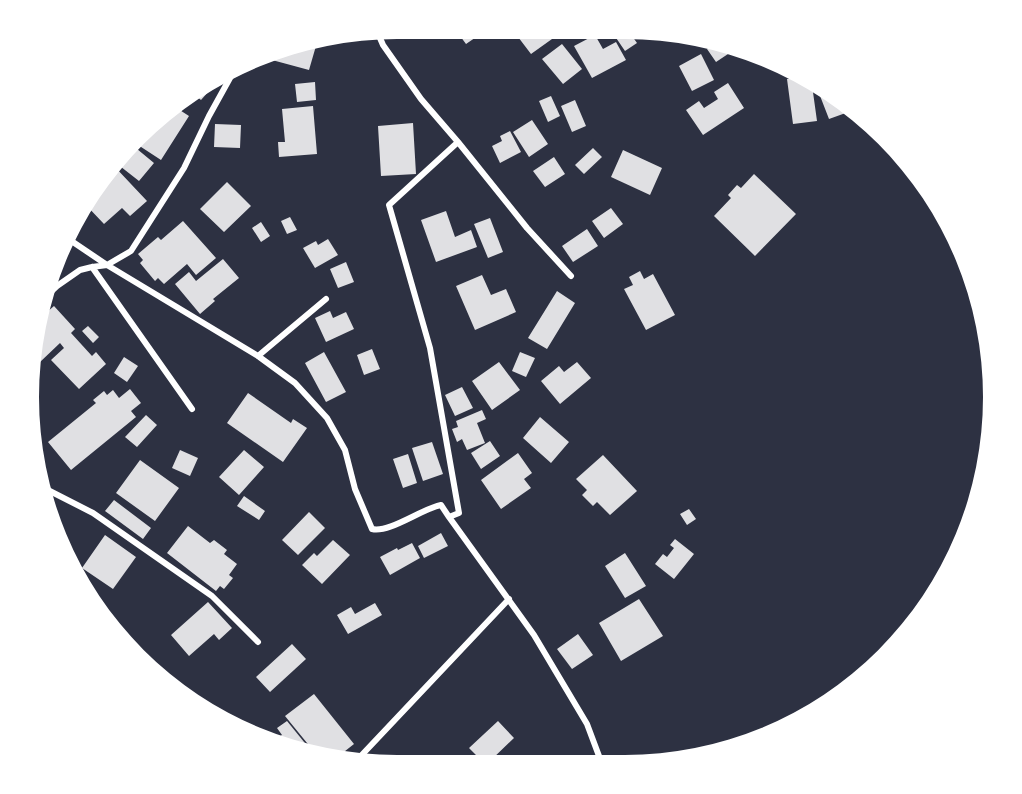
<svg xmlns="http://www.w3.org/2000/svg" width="1022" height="794" font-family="Commissioner,sans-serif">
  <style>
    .building { fill: #e0e0e3 }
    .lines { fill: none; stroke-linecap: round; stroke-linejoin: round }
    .minor { stroke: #fff; stroke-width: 6 }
  </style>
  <rect width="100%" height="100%" fill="#2d3142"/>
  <!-- building -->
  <path class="building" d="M455 29H488L466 44Z
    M512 29H566L531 54Z
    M610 29H627L637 43 625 51Z
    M595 35 603 49 616 42 626 60 592 78 574 46Z
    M318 39 309 70 272 60 275 52 301 41Z
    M717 43 732 46 734 50 716 62 707 49Z
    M562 44 582 69 563 84 542 59Z
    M701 54 714 80 692 91 679 66Z
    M225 73 201 100 193 93 212 78Z
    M798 77 812 85 817 121 793 124 787 79Z
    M315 82 316 100 297 102 295 84Z
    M728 83 744 108 703 135 686 110 699 101 704 108 718 99 714 92Z
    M817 88 850 105 854 110 829 119Z
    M551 96 560 116 548 122 539 101Z
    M575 100 586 126 572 132 561 106Z
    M313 106 317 154 279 157 278 142H285L282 109Z
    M175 107 189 116 161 160 135 143 141 133 147 129 154 133 166 114Z
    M532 120 548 144 529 157 513 132Z
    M413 123 416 174 381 176 378 126Z
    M215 124 241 125 240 148 214 147Z
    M510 131 521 152 500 163 492 146 502 141 500 136Z
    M131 144 154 163 139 181 116 163Z
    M593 148 602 157 584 174 575 165Z
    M623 150 662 168 650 195 611 177Z
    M554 157 565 174 545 187 533 171Z
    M114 166 147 201 130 216 122 208 104 224 85 204Z
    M754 174 796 214 755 256 714 216 731 198 728 195 737 185 741 188Z
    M227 182 251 206 224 232 200 209Z
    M611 208 623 224 604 238 592 221Z
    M446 211 455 237 471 230 477 247 436 262 421 220Z
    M290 217 297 230 287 234 281 221Z
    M490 218 503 252 488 258 474 224Z
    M183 221 216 258 196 275 187 264 164 284 158 278 155 281 140 263 143 260 138 254 158 237 161 240Z
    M261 222 270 236 261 242 252 228Z
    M587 229 598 246 573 262 562 246Z
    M328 239 338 255 315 268 303 248 316 241 318 245Z
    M223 259 239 278 213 299 215 301 200 314 175 284 189 272 196 281Z
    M346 262 354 282 338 288 330 269Z
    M640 271 644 279 653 274 675 315 646 330 624 289 633 285 629 277Z
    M482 275 491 295 506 289 516 312 475 330 456 286Z
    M557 291 575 303 547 349 528 338Z
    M54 306 75 329 71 333 92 356 96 352 106 364 79 389 51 360 64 348 60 343 39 363 34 357 39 319Z
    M330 311 333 318 346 312 354 329 326 342 315 318Z
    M88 326 99 337 93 343 82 331Z
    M372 349 380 369 364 375 357 355Z
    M324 352 346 392 326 402 305 363Z
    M520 352 535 358 526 377 512 371Z
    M124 357 138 366 127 382 114 373Z
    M499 362 520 390 492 410 472 381Z
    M577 362 591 378 560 404 541 381 559 366 564 372Z
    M462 387 473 408 455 416 445 395Z
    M130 389 141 403 131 411 136 417 71 470 48 442 96 403 93 400 104 391 107 395 113 390 119 398Z
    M248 393 291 423 293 419 307 428 283 462 227 423Z
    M482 410 486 419 477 423 485 443 467 450 462 439 457 442 452 429 458 427 456 421Z
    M146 415 157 425 137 447 125 437Z
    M540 417 569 442 551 463 523 438Z
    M490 441 500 456 481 469 471 453Z
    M432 442 443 474 423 481 412 448Z
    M180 450 198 458 190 476 172 468Z
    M244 450 264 467 239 495 219 477Z
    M518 453 532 473 524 479 531 488 501 509 481 480Z
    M408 454 417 483 403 488 393 459Z
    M603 455 637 491 610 515 597 502 593 506 582 495 587 490 576 479Z
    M140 460 179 488 155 521 116 493Z
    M244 496 265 511 259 520 237 506Z
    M114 500 151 528 143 539 105 511Z
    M689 509 696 519 687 525 680 514Z
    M309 512 325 528 298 555 282 540Z
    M188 526 210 543 214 540 227 550 224 554 237 564 229 575 233 578 224 589 220 586 216 591 167 553Z
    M441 533 448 546 424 558 418 546Z
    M105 535 136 557 113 589 82 568Z
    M675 539 694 554 674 579 655 564 663 554 667 557 674 548 670 545Z
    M333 540 350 555 322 584 302 565 314 553 317 556Z
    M412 543 420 558 390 575 380 557 397 548 398 550Z
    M625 553 646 586 625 598 605 566Z
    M639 599 663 636 621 661 599 623Z
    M208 602 232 628 219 640 214 634 189 656 171 635Z
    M375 603 382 615 348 634 337 615 351 607 355 614Z
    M578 634 593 655 572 669 557 649Z
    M292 644 306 659 270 692 256 677Z
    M314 694 354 744 335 759 325 758 316 754 285 716Z
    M287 721 313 753 277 738 282 735 277 728Z
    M498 721 514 738 489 762 482 761 469 748Z"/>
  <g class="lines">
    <!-- minor -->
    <path class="minor" d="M377 31 383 45 421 99 458 142 527 228 571 276
      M67 238 107 265 258 356 295 383 327 418 345 450 355 489 372 529C390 533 421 509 441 505L449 517 459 513 430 348 389 205 458 142
      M92 267 192 409
      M41 301 57 286 80 270 92 267 107 265 131 251 184 168 209 116 235 69
      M258 356 326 299
      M40 486 93 513 212 596 258 642
      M449 517 534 635 587 724 602 764
      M358 759 509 599"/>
  </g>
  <!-- crop -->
  <path d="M0 0H1022V794H0ZM397 39H625A358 358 0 0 1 983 397V397A358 358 0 0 1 625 755H397A358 358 0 0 1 39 397V397A358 358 0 0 1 397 39Z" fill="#fff" fill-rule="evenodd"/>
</svg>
